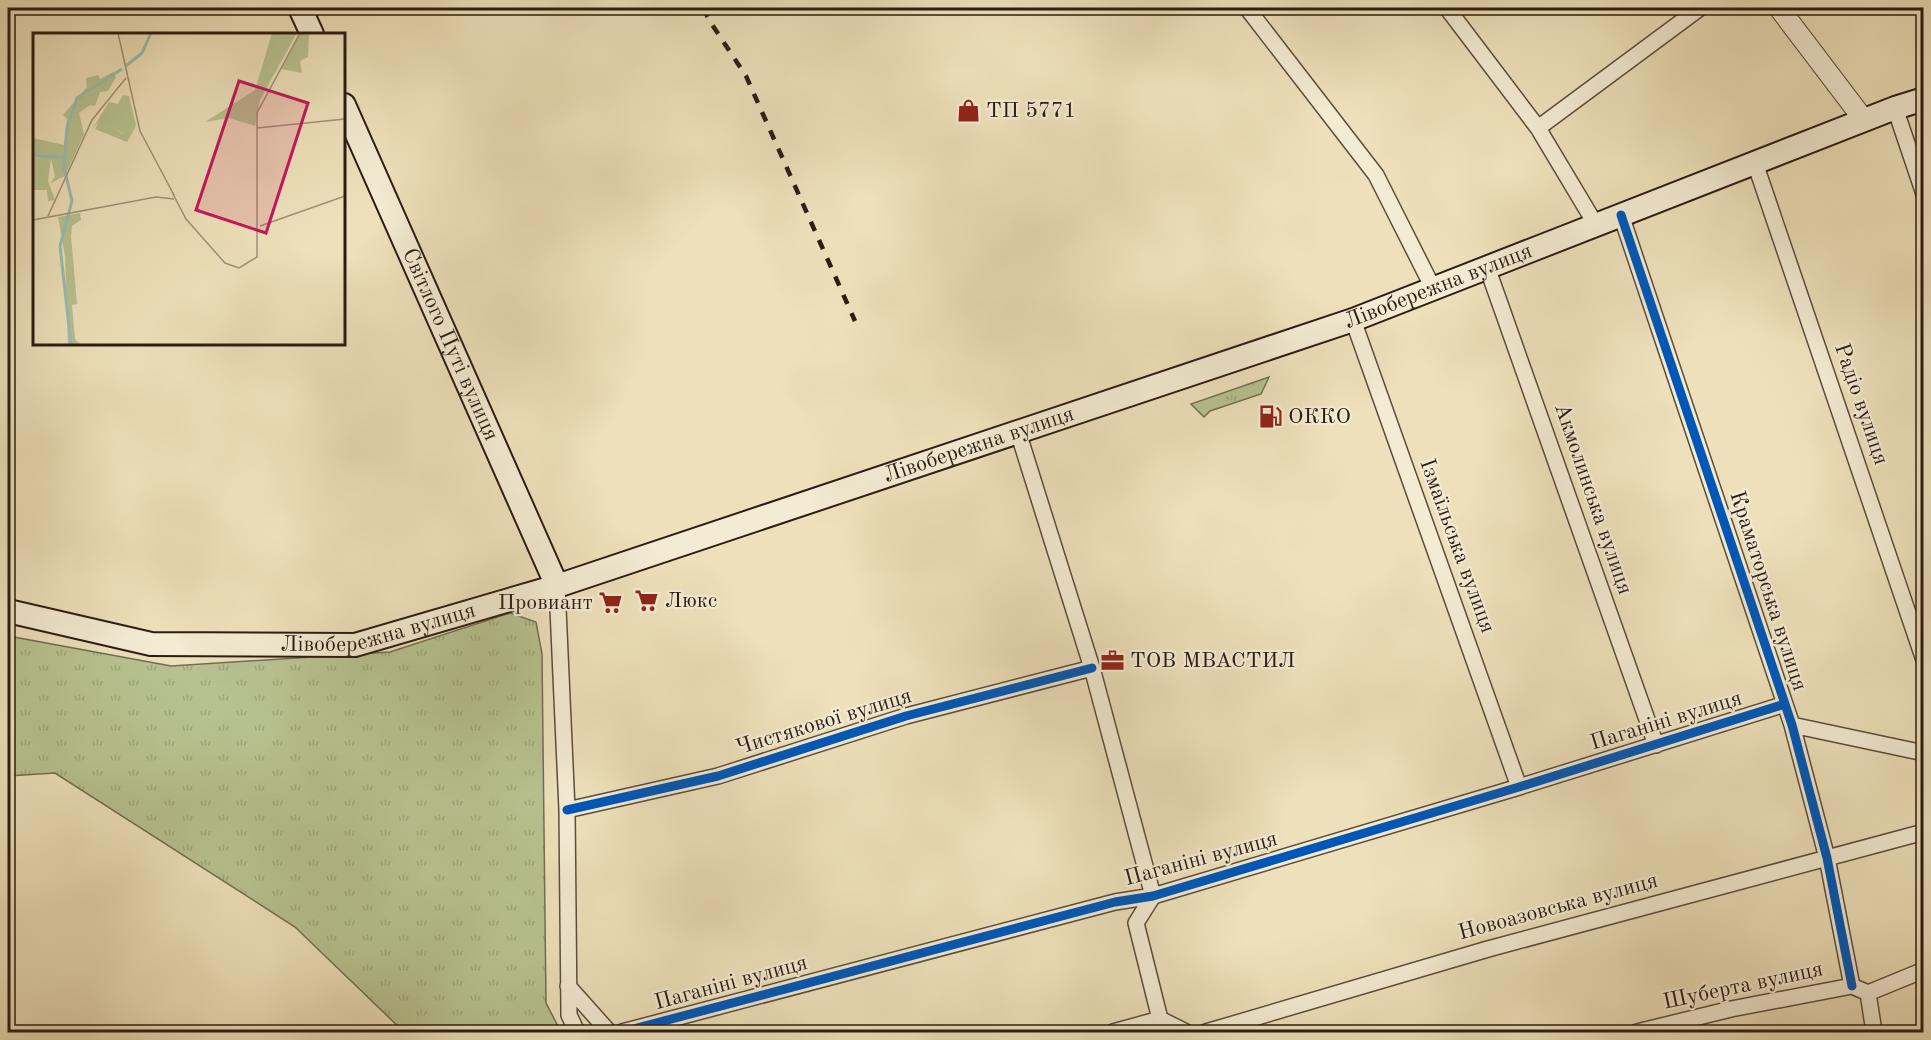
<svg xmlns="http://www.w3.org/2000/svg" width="1931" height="1040" font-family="'Old Standard TT',serif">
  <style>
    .grass { fill: url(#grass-tufts); stroke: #726f52; stroke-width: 1.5 }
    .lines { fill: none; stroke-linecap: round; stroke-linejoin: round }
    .minor-casing { stroke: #5c4d3e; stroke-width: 18 }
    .tertiary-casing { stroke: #5c4d3e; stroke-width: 22 }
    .secondary-casing { stroke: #2c1c15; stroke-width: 26 }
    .minor { stroke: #f3ebd2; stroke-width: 15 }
    .tertiary { stroke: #f3ebd2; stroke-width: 20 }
    .secondary { stroke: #f3ebd2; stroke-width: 22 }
    .rail { stroke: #2c1c15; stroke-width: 4.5; stroke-dasharray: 10 10; stroke-linecap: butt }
    .cycleway-casing { stroke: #f3ebd2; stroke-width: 13 }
    .cycleway { stroke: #0057b8; stroke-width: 9 }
    .labels { text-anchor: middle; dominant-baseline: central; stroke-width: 4.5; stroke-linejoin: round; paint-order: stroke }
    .poi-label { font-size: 22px; fill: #2c1c15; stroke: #f3ebd2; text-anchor: start }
    .street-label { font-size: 22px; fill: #2c1c15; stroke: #f3ebd2 }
    .inset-river { fill: none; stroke: #99bdb3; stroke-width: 3 }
    .inset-road { fill: none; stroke: #a09278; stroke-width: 1.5 }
    .view { fill: #c2185b; fill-opacity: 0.15; stroke: #c2185b; stroke-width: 3 }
    .inset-edge { fill: none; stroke: #2c1c15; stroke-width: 3 }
  </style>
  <defs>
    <pattern id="grass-tufts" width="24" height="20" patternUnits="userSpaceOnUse" patternTransform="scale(1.5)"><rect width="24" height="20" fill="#b7c290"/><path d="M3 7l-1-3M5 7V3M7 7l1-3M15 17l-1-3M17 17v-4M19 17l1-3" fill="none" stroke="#9ea67b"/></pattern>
  </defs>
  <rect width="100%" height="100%" fill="#ede0ba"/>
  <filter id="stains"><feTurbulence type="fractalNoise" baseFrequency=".00333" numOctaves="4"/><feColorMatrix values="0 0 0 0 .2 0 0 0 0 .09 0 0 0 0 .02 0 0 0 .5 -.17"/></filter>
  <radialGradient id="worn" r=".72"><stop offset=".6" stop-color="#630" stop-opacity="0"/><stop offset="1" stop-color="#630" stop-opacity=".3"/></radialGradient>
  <!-- grass -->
  <path class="grass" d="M1269 377 1261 394 1210 411 1204 417 1191 404Z
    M510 613 536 622 542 654 546 1003 561 1032H404L295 927 55 773 8 776V636L171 666 390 652Z"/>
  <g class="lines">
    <defs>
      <path id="minor" d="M1247 8 1376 175 1433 288
        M1447 8 1538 128 1596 225
        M1895 108 1924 194
        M1538 128 1700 8
        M1755 163 1924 660
        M1621 215 1792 725 1827 858 1852 986
        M1487 267 1656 745
        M1353 320 1519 787
        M1018 432 1092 668 1153 896 1136 923 1160 1019 1186 1032
        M557 586 567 810 569 1015 577 1032
        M1792 725 1924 753
        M567 810 718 776 906 716 1092 668
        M568 986 609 1032
        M1868 993 1874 1032
        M622 1032 1115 902 1153 896 1519 787 1785 704
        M1113 1032 1160 1019
        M1206 1032 1488 949 1924 832
        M1637 1032 1731 1009 1852 986 1868 993 1924 970"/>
      <path id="tertiary" d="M1779 8 1864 120"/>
      <g id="secondary">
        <path d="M300 8 312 34"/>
        <path id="s1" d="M344 105 557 586"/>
        <path id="s2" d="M8 611 151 644 355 645 557 586 1353 320 1895 108 1924 99"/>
      </g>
    </defs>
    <!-- minor casing -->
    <use href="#minor" class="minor-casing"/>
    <!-- tertiary casing -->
    <use href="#tertiary" class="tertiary-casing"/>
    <!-- secondary casing -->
    <use href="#secondary" class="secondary-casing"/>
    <!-- minor -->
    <use href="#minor" class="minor"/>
    <!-- tertiary -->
    <use href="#tertiary" class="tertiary"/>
    <!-- secondary -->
    <use href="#secondary" class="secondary"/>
    <!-- rail -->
    <path class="rail" d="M703 8 711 23 746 76 855 321
      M8 1031 10 1032"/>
    <defs>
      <path id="cycleway" d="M1621 215 1792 725 1827 858 1852 986
        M567 810 718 776 906 716 1092 668
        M622 1032 1115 902 1153 896 1519 787 1785 704"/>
    </defs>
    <!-- cycleway casing -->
    <use href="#cycleway" class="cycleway-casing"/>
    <!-- cycleway -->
    <use href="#cycleway" class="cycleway"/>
  </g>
  <!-- icons -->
  <defs>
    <symbol id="shop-bare" viewBox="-9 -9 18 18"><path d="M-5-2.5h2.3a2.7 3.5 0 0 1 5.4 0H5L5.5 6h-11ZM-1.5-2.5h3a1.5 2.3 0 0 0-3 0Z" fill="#8f2418" stroke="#f3ebd2" stroke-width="2.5" paint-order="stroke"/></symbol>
    <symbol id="fuel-bare" viewBox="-9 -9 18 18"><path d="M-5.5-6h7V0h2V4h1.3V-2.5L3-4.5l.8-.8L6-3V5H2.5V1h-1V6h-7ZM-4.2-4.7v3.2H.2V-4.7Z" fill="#8f2418" stroke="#f3ebd2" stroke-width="2.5" paint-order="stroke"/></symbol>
    <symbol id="supermarket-bare" viewBox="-9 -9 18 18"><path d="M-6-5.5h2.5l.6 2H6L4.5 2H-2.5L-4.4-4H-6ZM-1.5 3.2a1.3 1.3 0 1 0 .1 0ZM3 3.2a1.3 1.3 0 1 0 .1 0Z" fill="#8f2418" stroke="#f3ebd2" stroke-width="2.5" paint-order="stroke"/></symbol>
    <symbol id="office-bare" viewBox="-9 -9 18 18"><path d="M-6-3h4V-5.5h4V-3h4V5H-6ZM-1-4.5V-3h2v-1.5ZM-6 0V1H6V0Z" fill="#8f2418" stroke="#f3ebd2" stroke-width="2.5" paint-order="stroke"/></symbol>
  </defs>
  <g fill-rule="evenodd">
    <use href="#shop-bare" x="952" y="94" width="33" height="33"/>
    <use href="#fuel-bare" x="1254" y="400" width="33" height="33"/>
    <use href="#supermarket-bare" x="630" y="584" width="33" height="33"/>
    <use href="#supermarket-bare" x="594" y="586" width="33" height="33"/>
    <use href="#office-bare" x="1096" y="644" width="33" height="33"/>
  </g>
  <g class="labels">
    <!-- poi labels -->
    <g class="poi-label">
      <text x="986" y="111">ТП 5771</text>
      <text x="1288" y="417">ОККО</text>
      <text x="665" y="601">Люкс</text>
      <text x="593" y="603" text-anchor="end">Провиант</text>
      <text x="1130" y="661">ТОВ МВАСТИЛ</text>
    </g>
    <!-- street labels -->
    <g class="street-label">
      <text stroke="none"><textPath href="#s2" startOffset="1492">Лівобережна вулиця</textPath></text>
      <text stroke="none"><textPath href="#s1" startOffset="262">Світлого Путі вулиця</textPath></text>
      <text transform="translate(1861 404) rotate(71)">Радіо вулиця</text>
      <text stroke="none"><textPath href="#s2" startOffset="1006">Лівобережна вулиця</textPath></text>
      <text transform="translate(1593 499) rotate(71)">Акмолинська вулиця</text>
      <text transform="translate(1457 546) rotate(70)">Ізмаїльська вулиця</text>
      <text transform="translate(1768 591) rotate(72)">Краматорська вулиця</text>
      <text stroke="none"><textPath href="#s2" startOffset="376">Лівобережна вулиця</textPath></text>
      <text transform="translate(1666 721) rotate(-17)">Паганіні вулиця</text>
      <text transform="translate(824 722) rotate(-17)">Чистякової вулиця</text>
      <text transform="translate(1201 859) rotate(-15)">Паганіні вулиця</text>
      <text transform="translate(1558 907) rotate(-15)">Новоазовська вулиця</text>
      <text transform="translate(731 983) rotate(-15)">Паганіні вулиця</text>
      <text transform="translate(1743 986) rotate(-12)">Шуберта вулиця</text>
    </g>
  </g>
  <!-- overview -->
  <g transform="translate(33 33)">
    <rect width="312" height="312" fill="#ede0ba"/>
    <path d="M239 0H264L227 67 222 93 196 85 172 89 222 57ZM267 0H276L275 24 267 28 269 40 248 36ZM67 86 90 101 94 96 100 99 94 109 62 96ZM0 125H18L15 148 22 167 15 168 14 157H0Z" fill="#b7c290"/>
    <path d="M80 39 83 44 75 58 67 59 62 73 57 72 46 80 51 101 32 143 18 150 22 143 18 126 0 123V105L31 112 34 86 30 82 54 54 53 45 65 42 67 46ZM90 62 96 63 103 92 100 99 94 96 91 101 67 87 60 95 76 69 85 71ZM47 180 48 187 39 193 38 203 44 271 39 272 42 306 48 312H35L32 223 25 184Z" fill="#b7c290"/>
    <path class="inset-river" d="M93 33 109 20 118 0M0 123 31 124M38 312 27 213 39 168 31 134 34 95 44 65 89 36"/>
    <path class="inset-road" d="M85 0 107 98 141 162M224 95 312 86M139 159 153 186 192 230 206 235 224 224V80L267 0M15 183 59 87 93 45M0 187 123 164 141 166M227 193 312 163"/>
    <path class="view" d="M206 48 275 70 233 200 163 177Z"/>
    <rect width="312" height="312" class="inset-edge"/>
  </g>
  <!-- margin -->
  <rect width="1931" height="1040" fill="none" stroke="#ede0ba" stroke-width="30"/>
  <rect x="9" y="9" width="1913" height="1022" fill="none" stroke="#2c1c15" stroke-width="3"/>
  <rect x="15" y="15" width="1901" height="1010" fill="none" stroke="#2c1c15" stroke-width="1.5"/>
  <rect width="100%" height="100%" filter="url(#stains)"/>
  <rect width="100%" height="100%" fill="url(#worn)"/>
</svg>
